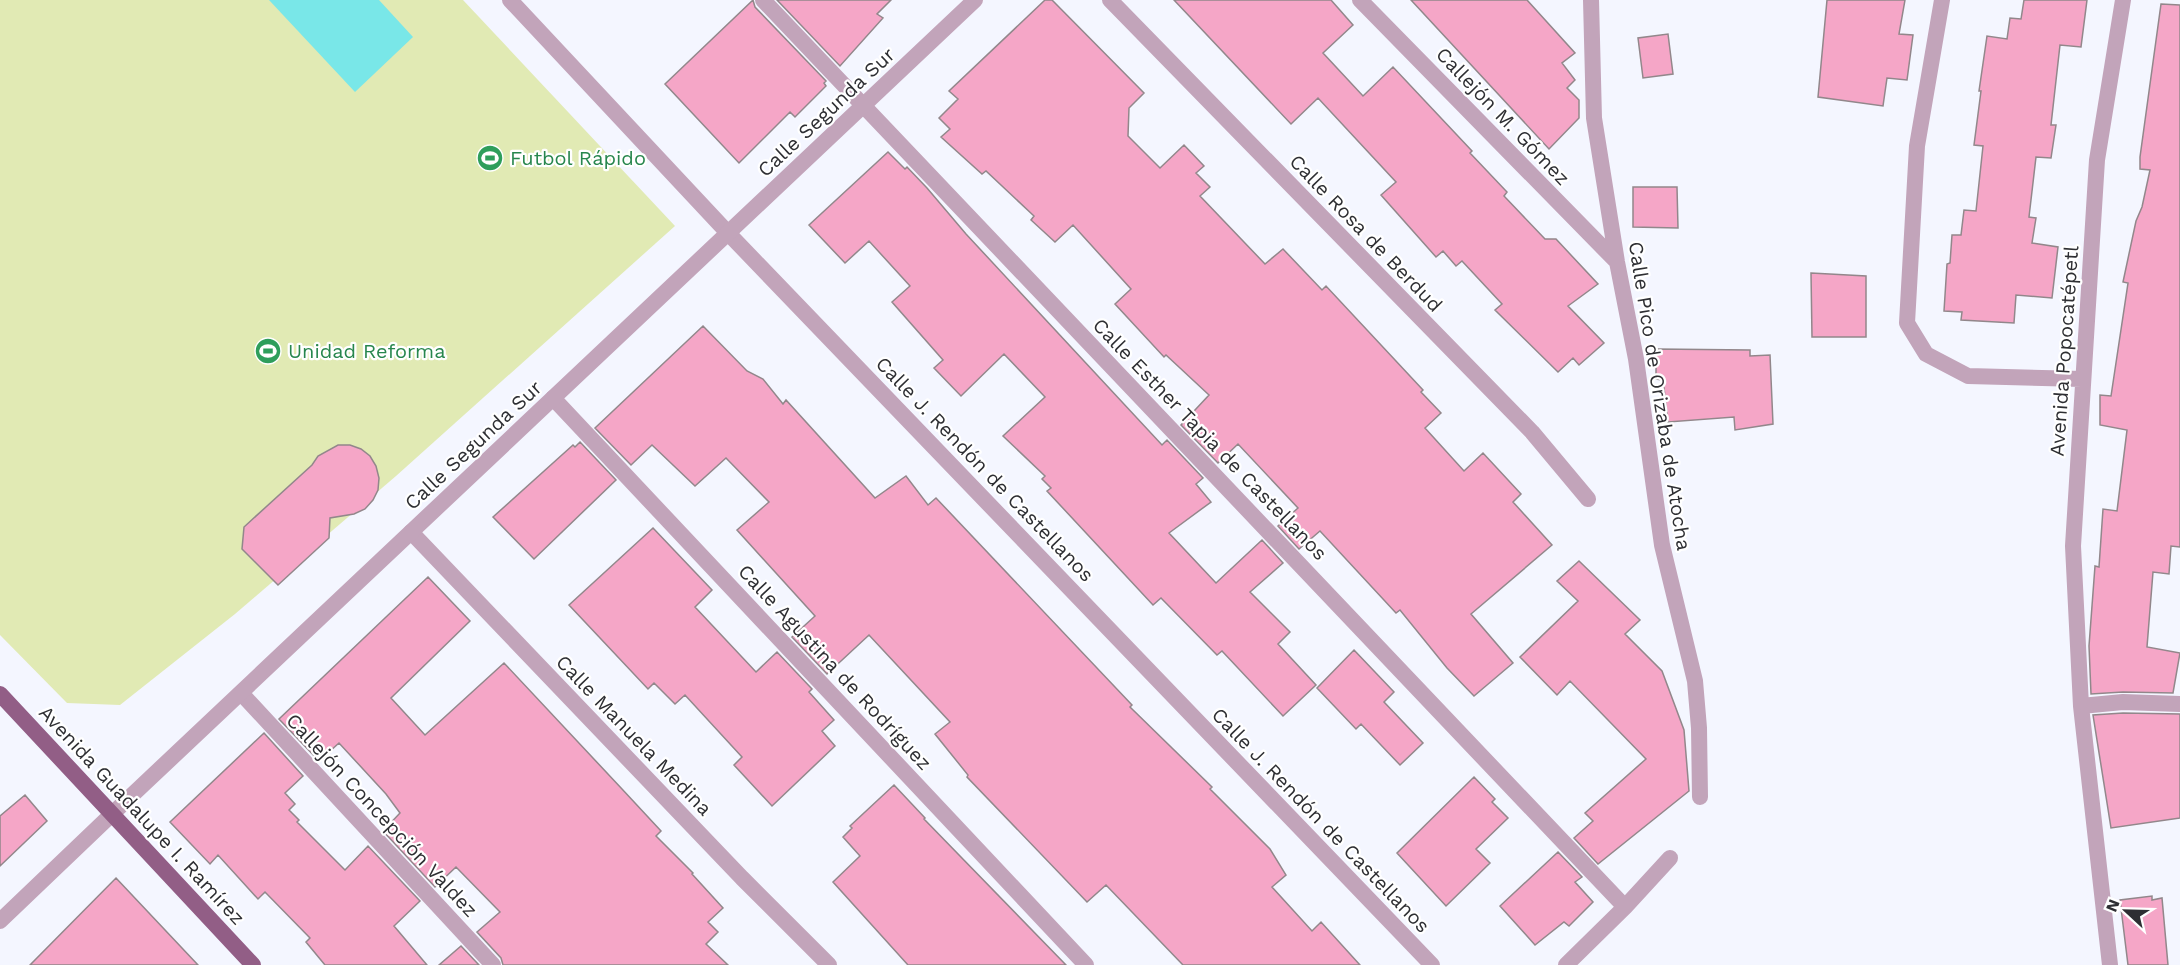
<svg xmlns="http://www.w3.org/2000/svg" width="2180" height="965" font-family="'Work Sans',sans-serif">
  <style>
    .green { fill: #e1eab4 }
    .water { fill: #79e7e8 }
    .building { fill: #f5a6c7; stroke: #92878b; stroke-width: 1.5 }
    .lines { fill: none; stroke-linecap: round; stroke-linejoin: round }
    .minor { stroke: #c2a4ba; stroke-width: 16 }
    .tertiary { stroke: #c2a4ba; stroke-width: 16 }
    .primary { stroke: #925e86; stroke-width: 16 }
    .labels { text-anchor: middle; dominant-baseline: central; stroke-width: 4.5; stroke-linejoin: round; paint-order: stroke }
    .street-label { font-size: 20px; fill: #2e2f33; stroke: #fff }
    .leisure-label { font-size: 20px; fill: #27864d; stroke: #fff; text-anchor: start }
  </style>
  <rect width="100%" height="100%" fill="#f4f6ff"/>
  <!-- green -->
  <path class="green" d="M0 0H463L675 226 396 476 235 614 120 705 67 703 0 635Z"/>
  <!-- water -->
  <path class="water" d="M269 0H379L413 37 355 92Z"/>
  <!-- building -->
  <path class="building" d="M753 0 755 7 826 81 824 83 826 86 795 117 790 112 739 163 665 84Z
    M777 0H891L877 14 883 18 840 66Z
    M1045 0H1052L1144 93 1129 108 1128 136 1160 168 1184 145 1204 166 1196 173 1210 187 1200 196 1265 264 1283 249 1322 290 1326 286 1423 390 1421 392 1441 413 1425 428 1464 471 1483 453 1521 494 1513 502 1552 545 1471 614 1513 663 1474 696 1447 668 1400 610 1396 613 1320 531 1299 549 1278 526 1298 508 1238 444 1218 463 1181 425 1209 395 1166 355 1164 357 1115 304 1131 289 1073 225 1055 242 1031 220 1034 216 986 171 982 174 941 137 950 129 939 118 958 99 949 91Z
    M1174 0H1331L1353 25 1323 53 1363 96 1393 67 1472 151 1470 153 1507 192 1504 196 1545 239H1556L1598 284 1568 306 1604 343 1579 365 1573 358 1558 372 1495 310 1502 304 1462 261 1456 266 1443 251 1436 257 1381 195 1396 182 1318 98 1291 124Z
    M1411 0H1527L1575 53 1562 63 1575 80 1567 88 1579 100V118L1549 149Z
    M1827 0H1905L1899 34 1913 35 1907 80 1887 78 1883 106 1818 97Z
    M2024 0H2087L2081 47 2060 45 2051 125H2056L2051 158 2036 157 2029 217 2036 218 2032 243 2058 247 2052 298 2016 295 2014 323 1961 320 1962 312 1944 311 1947 264 1950 263 1952 235H1961L1964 210 1976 211 1983 146 1974 145 1981 91H1979L1987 36 2007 39 2010 18 2021 19Z
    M2161 4 2180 5V547L2171 546 2169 574 2153 572 2147 647 2180 653 2173 693 2123 692 2091 694 2089 646 2095 566 2099 567 2103 509 2117 511 2127 430 2100 425V395L2111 396 2128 283 2123 282 2136 221 2142 207 2150 170 2140 169V157Z
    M1668 34 1673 74 1643 78 1638 38Z
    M888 152 905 169 907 167 927 188 966 234 1162 445 1167 440 1203 478 1196 484 1211 502 1169 533 1216 583 1262 540 1283 563 1250 592 1290 632 1278 644 1316 685 1283 716 1222 651 1217 655 1161 598 1153 605 1047 491 1051 488 1042 479 1045 476 1003 436 1045 397 1004 354 961 396 934 368 943 360 892 302 910 286 869 241 845 263 809 225Z
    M1633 187H1677L1678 228 1633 227Z
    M1811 273 1866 276V337H1812Z
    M703 326 747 371 763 379 783 404 786 400 875 498 906 476 928 505 936 498 1132 705 1130 707 1212 787 1210 789 1270 849 1286 875 1272 887 1312 931 1321 922 1360 965H1183L1106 885 1087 902 967 777 968 775 935 734 950 722 869 635 827 674 792 637 815 616 737 530 769 502 726 458 695 486 652 445 631 465 595 428Z
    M1656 349 1750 350V356L1770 355 1773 424 1735 430 1734 417 1668 422 1663 380 1656 379Z
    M580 442 616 480 534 559 493 517 573 445 575 447Z
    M338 445H350L361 449 370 456 376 466 379 478 378 490 373 500 365 509 354 514 330 518 329 538 278 585 242 549 244 527 312 465 318 456Z
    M653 528 712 590 695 607 756 672 777 652 812 689 809 692 834 720 822 731 835 746 772 806 734 765 742 757 685 695 675 704 654 683 648 689 569 605Z
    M1579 561 1640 620 1625 634 1662 671 1684 730 1689 791 1598 864 1574 838 1593 821 1585 813 1646 759 1570 681 1557 695 1520 657 1578 601 1557 581Z
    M428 577 470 621 391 698 425 735 504 663 622 789 661 831 656 836 693 873 692 874 723 908 708 922 718 932 706 944 728 965H503L501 958 477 932 500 912 456 867 435 887 383 831 400 813 386 794 339 743 319 761 279 719Z
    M1354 650 1394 692 1384 702 1423 743 1400 765 1361 724 1356 729 1317 688Z
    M2123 713 2180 714V818L2111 828 2093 715Z
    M264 733 303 776 285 793 295 804 289 810 299 820 297 822 345 870 368 846 420 901 394 926 427 965H325L306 942 310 938 265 892 258 899 218 855 210 864 170 822Z
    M1474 777 1495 799 1492 802 1508 818 1476 849 1490 863 1446 906 1397 853Z
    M894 785 925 818 924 819 1066 965H908L833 882 860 856 843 837 852 828 850 826Z
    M25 795 47 821 0 866V816Z
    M1558 852 1582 877 1575 882 1593 902 1569 926 1564 922 1535 945 1500 906Z
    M116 878 198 965H30Z
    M2152 896V900L2162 898 2168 965H2128L2120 900Z
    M461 946 479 965H439Z"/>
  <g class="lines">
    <!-- minor -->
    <path class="minor" d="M510 0 728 233 1432 965
      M763 0 1625 907
      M1110 0 1532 432 1588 499
      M1360 0 1617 262
      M1591 0 1594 118 1617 262 1636 359 1662 545 1695 681 1699 728 1700 797
      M1942 0 1917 146 1907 323 1926 354 1968 376 2082 379
      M553 398 1086 965
      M411 532 742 878 829 965
      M241 693 493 965
      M2081 706 2123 702 2180 704
      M0 921 111 815
      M1566 965 1625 907 1670 858
      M2110 965 2081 706 2073 546 2097 160 2123 0"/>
    <!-- tertiary -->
    <path class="tertiary" d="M111 815 975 0"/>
    <!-- primary -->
    <path class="primary" d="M0 694 253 965"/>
  </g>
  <!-- icons -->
  <defs>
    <symbol id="stadium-disc" viewBox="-11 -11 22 22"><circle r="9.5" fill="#2e9e5b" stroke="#fff"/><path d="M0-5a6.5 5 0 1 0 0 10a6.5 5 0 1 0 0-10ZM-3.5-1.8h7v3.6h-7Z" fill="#fff"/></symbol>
  </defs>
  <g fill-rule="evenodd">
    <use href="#stadium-disc" x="475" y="143" width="30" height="30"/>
    <use href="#stadium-disc" x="253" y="336" width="30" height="30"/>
  </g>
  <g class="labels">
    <!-- street labels -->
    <g class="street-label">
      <text transform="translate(826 112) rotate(-43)">Calle Segunda Sur</text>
      <text transform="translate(1503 116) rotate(46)">Callejón M. Gómez</text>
      <text transform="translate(1366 233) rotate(46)">Calle Rosa de Berdud</text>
      <text transform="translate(2064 351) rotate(-86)">Avenida Popocatépetl</text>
      <text transform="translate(1660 396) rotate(81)">Calle Pico de Orizaba de Atocha</text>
      <text transform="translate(1210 439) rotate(46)">Calle Esther Tapia de Castellanos</text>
      <text transform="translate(473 445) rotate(-43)">Calle Segunda Sur</text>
      <text transform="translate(985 469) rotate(46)">Calle J. Rendón de Castellanos</text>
      <text transform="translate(835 667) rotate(47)">Calle Agustina de Rodríguez</text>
      <text transform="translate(634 735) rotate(46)">Calle Manuela Medina</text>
      <text transform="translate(142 815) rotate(47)">Avenida Guadalupe I. Ramírez</text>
      <text transform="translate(382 815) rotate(47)">Callejón Concepción Valdez</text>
      <text transform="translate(1321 820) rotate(46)">Calle J. Rendón de Castellanos</text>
    </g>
    <!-- leisure labels -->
    <g class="leisure-label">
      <text x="510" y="158">Futbol Rápido</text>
      <text x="288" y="351">Unidad Reforma</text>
    </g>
  </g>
  <!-- north arrow -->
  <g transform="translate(2126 911) rotate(292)" stroke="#ffffff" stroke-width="4.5" paint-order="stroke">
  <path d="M0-4.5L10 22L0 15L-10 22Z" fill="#2e2f33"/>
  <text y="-9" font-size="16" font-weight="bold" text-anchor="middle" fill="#2e2f33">N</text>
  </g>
</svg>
